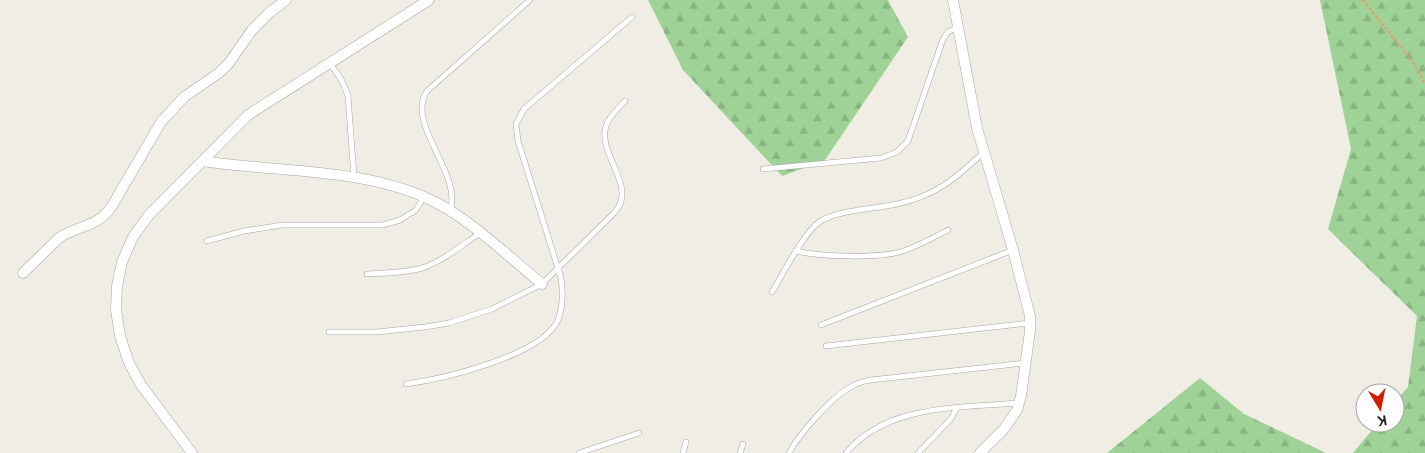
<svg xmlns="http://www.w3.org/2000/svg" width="1425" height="453" font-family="Raleway,sans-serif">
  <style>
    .forest { fill: url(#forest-firs) }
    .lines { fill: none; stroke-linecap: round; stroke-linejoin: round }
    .lane-casing { stroke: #a5a5a5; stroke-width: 6 }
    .street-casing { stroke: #a5a5a5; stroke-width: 11 }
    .path { stroke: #ff8e66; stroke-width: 2; stroke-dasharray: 2.5 2.5; stroke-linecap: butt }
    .lane { stroke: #fff; stroke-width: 5 }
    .street { stroke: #fff; stroke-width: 10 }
  </style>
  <defs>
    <pattern id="forest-firs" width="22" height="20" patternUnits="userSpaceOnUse" patternTransform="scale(1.25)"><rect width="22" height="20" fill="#9ed296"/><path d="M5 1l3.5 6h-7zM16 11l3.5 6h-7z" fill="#88b481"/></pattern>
  </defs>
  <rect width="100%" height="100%" fill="#f0eee4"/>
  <!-- forest -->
  <path class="forest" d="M648 0H888L908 37 825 160 782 176 683 70Z
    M1320 0H1425V453H1353L1378 423H1395V402L1408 387 1417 316 1328 229 1351 149Z
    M1200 378 1244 414 1326 453H1107Z"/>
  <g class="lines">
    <defs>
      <path id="lane" d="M330 63 342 81 348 96 354 177
        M763 169 881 158 897 152 908 141 943 39 948 32 958 27
        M450 210C463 175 405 123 427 91L530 0
        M207 241 244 231 282 225H383L400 220 416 210 424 197
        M797 251C821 257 882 259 906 250 920 245 934 237 948 230
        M367 274C385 273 405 273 422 268 443 261 462 245 480 233
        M772 292C783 274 803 234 819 222 836 210 876 209 897 204 936 196 956 178 984 152
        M821 325 1013 250
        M329 332H376L425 327 449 323 492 309 542 284 614 213C639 187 597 155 606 126 609 116 619 108 625 101
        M826 346 1030 323
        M406 384C442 379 542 356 558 320 563 307 563 292 561 278L518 141 516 124 524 109 632 17
        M579 453 639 433
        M683 453 686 442
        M740 453 743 444
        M789 453C799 434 831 398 849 388 856 383 863 381 871 380L1025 363
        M846 453C887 404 960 408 1019 403
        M918 453 950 420 957 408"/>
      <path id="street" d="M953 0 977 128 1013 250 1030 316V331L1021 396 1017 410 1004 429 980 453
        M203 161C279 173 368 167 437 203 473 222 510 258 542 284
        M23 273 60 237C80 225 98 227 112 206L161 122 184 97 219 73 229 63 252 30 269 13 286 0
        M192 453 141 385 129 363 120 336 116 310 117 286 122 262 133 237 149 215 248 115 429 0"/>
    </defs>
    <!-- lane casing -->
    <use href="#lane" class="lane-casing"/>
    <!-- street casing -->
    <use href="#street" class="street-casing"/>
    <!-- path -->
    <path class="path" d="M1363 0 1412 61 1425 84"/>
    <!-- lane -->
    <use href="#lane" class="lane"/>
    <!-- street -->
    <use href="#street" class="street"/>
  </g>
  <!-- north arrow -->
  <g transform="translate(1380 408) rotate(170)"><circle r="24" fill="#ffffff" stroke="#a5a5a5"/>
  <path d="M0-4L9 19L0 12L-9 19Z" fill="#cd2000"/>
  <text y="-8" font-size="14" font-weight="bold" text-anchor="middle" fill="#1e1e1e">K</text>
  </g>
</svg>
